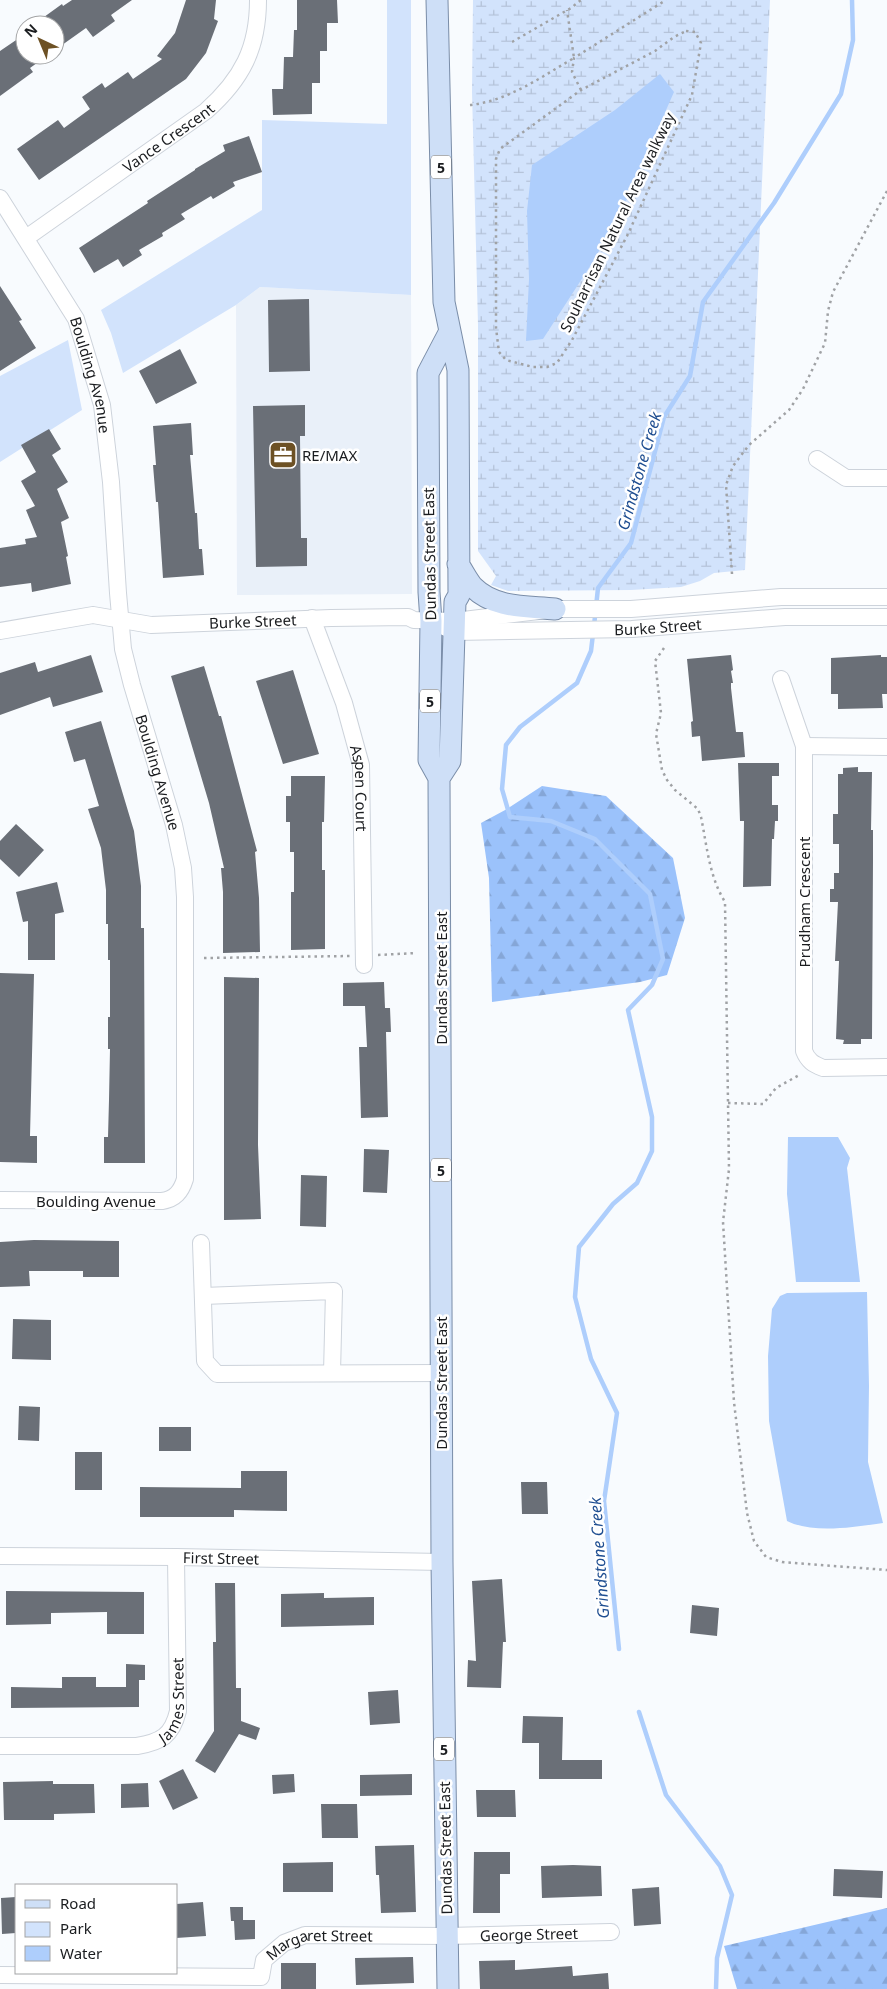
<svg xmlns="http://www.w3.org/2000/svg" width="887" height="1989" font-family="'Noto Sans',sans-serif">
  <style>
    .built { fill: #e9f0f9 }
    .green { fill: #d2e3fc }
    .forest { fill: url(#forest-firs) }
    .wetland { fill: url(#wetland-marsh) }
    .water { fill: #aecefc }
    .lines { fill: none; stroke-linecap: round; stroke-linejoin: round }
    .stream { stroke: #aecefc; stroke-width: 4.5 }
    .building { fill: #6a6f77 }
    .minor-casing { stroke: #cdd3db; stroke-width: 18 }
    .major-casing { stroke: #7a8da8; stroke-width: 23 }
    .path { stroke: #a0a2a5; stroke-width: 2.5; stroke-dasharray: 2.5 4; stroke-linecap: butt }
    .minor { stroke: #fff; stroke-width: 16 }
    .major { stroke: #cedff7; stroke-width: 21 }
    .labels { text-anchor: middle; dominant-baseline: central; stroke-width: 5; stroke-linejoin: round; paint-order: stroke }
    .shield { fill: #fff; stroke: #5f6062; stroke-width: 1 }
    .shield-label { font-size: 14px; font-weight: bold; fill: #1a1c1f }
    .street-label { font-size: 15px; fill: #1a1c1f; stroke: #fff }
    .poi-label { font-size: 15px; fill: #1a1c1f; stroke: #fff; text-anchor: start }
    .water-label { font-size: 16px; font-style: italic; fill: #1f4e91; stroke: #fff }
  </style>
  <defs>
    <pattern id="forest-firs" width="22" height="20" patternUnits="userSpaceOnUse" patternTransform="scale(1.25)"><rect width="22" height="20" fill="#9bc2fb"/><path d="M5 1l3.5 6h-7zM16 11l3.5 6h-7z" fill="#85a6d7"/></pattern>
    <pattern id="wetland-marsh" width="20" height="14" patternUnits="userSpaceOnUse" patternTransform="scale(1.25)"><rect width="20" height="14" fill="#d2e3fc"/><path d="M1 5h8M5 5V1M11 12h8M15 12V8" fill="none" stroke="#b4c2d8"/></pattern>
  </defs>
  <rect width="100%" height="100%" fill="#f8fbfe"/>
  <!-- built -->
  <path class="built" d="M260 287 411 295 412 594 237 595 236 305Z"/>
  <!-- green -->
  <path class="green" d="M387 0H411V295L260 287 236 305 123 373 111 333 101 310 262 210V120L387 124Z
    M68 340 82 410 0 462V376Z"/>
  <!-- forest -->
  <path class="forest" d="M542 786 606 796 673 858 685 918 667 975 640 982 492 1002 489 878 481 823 507 809Z
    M887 1908V1989H737L724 1946Z"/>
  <!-- wetland -->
  <path class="wetland" d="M473 0H770L745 570 714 573 700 581 681 587 631 590 508 591 491 585 496 576 478 551V325L472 92Z"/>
  <!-- water -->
  <path class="water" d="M660 74 674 92 626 201 594 260 543 339 526 341 529 279 527 211 532 165 615 110Z
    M788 1137H838L850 1158 847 1168 860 1282H796L787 1194Z
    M867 1292 869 1386 868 1462 883 1523C855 1527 813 1534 787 1521L769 1421 768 1356 772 1309 780 1296 787 1293Z"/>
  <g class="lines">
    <!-- stream -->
    <path class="stream" d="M594 626 598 588 631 543 664 417 690 376 703 302 774 203 841 94 853 40 852 0
      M593 634 591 651 577 683 520 727 506 745 502 789 510 817 551 821 595 839 650 894 663 959 652 985 628 1010 652 1117V1151L637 1183 613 1204 579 1247 575 1297 591 1359 617 1413 604 1501 619 1649
      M639 1712 666 1795 720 1866 732 1895 717 1958 716 1989"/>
  </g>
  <!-- building -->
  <path class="building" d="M72 0H132L111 15 115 21 93 37 86 28 55 50V25H33L62 4 63 6Z
    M186 0H216L214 19 218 21 206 53 186 79 39 180 17 149 58 120 64 128 90 109 82 97 102 83 105 88 128 72 133 79 162 59 157 56 175 33Z
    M297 0H337L338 23H327V51H320V83H312V114L273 115 272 89H283L284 57H293L294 30H297Z
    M25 34V55H48L30 68 33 72 0 96V51Z
    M249 136 262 172 233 182 235 186 213 199 211 196 181 214 185 219 162 233 163 236 139 250 142 255 123 267 118 259 94 273 79 248 148 203 147 201 195 170V169L225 151 223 145Z
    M0 286 22 320 19 321 36 348 0 371Z
    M309 299 310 371 269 372 268 300Z
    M180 349 197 383 156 404 139 371Z
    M305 405V436H300L301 538H307V566L256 567 253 406Z
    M191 423 193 455H190L195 513H197L199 549H202L204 575 163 578 158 502H156L153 465H156L153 426Z
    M49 429 61 449 52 455 68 482 57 489 69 518 61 522 68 556 66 557 71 584 32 592 31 583 0 587V548L26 544 25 539 37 537 26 510 35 506 21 481 36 472 21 445Z
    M91 655 103 692 53 707 50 697 0 715V673L35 662 38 672Z
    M731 655 733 670 731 671 733 683H731V688L736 732H743L745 757 702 761 700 736 692 737 691 722 693 721 687 659Z
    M881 655V657H887V694H882L883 708 838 709V694H831V658Z
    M204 666 219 716H221L257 851 255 852 259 898 260 952 223 953V892L221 868H224L209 803 171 676Z
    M293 670 319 754 283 764 256 681Z
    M101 721 134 831 141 886V928H144L145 1163H104V1137H108L109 1100 110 1049H108V1017H110V960H108V924H106V890L101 848 88 809 99 806 85 759 74 762 65 732Z
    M738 763H779V776H772V805H778V821H775L774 839H772L771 886 743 887 744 821H740Z
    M858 767V772H872L871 830H873V860L872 1039H861V1044H843L844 1040 836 1039 839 961H835L838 902H830V889H834V873H839V844H833V814H838V774H843V768Z
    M291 776H325L324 822H322V870H325V949L291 950V892H294V852H290V822H286V796H291Z
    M16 824 44 850 19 877 0 859V841Z
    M57 882 64 912 55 914V960H28V921L23 922 16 892Z
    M0 973 34 974 30 1136H37V1163L0 1162Z
    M224 977 259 978 258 1145 261 1219 224 1220Z
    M384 982 385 1008H390L391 1032H386L388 1117 361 1118 359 1047H367L365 1006H343V983Z
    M364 1149 389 1150 387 1193 363 1192Z
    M301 1175 327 1176 326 1227 300 1226Z
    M34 1240 119 1241V1277H83V1271H29L30 1286 0 1287V1242Z
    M13 1319 51 1320V1360L12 1359Z
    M19 1406 40 1407 39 1441 18 1440Z
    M159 1427H191V1451H159Z
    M75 1452H102V1490H75Z
    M241 1471H287V1511L234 1510V1517H140V1487L241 1488Z
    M521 1482H547L548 1514H522Z
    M502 1579 506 1642H503L501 1688 467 1687 468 1660 476 1661 472 1581Z
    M215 1583H235L236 1688H241V1721L260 1728 256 1740 239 1734 215 1773 195 1761 214 1731 213 1642H216Z
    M6 1591 144 1592V1634H107V1612L51 1613V1624L6 1625Z
    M324 1593V1598L374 1597V1625L281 1627V1594Z
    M692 1605 719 1608 717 1636 690 1633Z
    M126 1664 145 1665V1680H139V1707L11 1708V1687L62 1688V1677H96V1687H126Z
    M398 1690 400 1723 370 1725 368 1692Z
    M523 1716 563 1717 562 1760H602V1779H539V1743H522Z
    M183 1769 198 1798 173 1810 159 1781Z
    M294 1774 295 1792 273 1794 272 1775Z
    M412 1774V1795L360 1796V1775Z
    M53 1781V1784H94L95 1813 54 1814V1820H4L3 1782Z
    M148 1783 149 1807 121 1808V1784Z
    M476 1790H515L516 1817H477Z
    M321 1804H357L358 1838H322Z
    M414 1845 416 1912 381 1913 379 1875H376L375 1846Z
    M474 1852H510V1874H500V1913H473Z
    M333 1862V1892H283V1863Z
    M573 1865 601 1866 602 1896 542 1898 541 1866Z
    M834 1869 883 1871 882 1898 833 1896Z
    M659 1887 661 1924 634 1926 632 1889Z
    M16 1897V1933L2 1934 1 1898Z
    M203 1902 206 1936 176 1938V1904Z
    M230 1907H243V1920H255V1939L235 1940 234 1921H231Z
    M413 1957 414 1983 356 1985 355 1958Z
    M515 1960V1970L572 1966 573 1976 608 1973 609 1989H480L479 1961Z
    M281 1963H316V1989H281Z"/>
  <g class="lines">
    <defs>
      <g id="minor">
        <path id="s1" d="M0 198 76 319 102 405 111 482 118 593 123 649 132 685 174 825 183 868 185 897V1179C181 1192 175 1199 162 1201L0 1200"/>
        <path id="s2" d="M26 238 206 111C242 79 258 48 258 0"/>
        <path d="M817 459 846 478H887"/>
        <path id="s3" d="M312 618 344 703 361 765 364 965"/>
        <path id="s4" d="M444 627 455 632 632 629 785 617H887"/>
        <path id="s5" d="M0 631 93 615 151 625 331 618 408 617 414 620 455 621 555 609H631L781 597H887"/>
        <path d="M781 679 804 746V1051C808 1061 813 1064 823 1068L887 1067"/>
        <path d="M804 746 887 747"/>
        <path d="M201 1243 205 1361 217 1374 441 1373"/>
        <path d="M203 1296 334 1291 332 1373"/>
        <path id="s6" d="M0 1556 176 1557 442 1562"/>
        <path id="s7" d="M0 1746H137C161 1742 172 1736 178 1711L176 1557"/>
        <path id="s8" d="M0 1975 261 1977 264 1960 284 1943 305 1935 447 1936 611 1932"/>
      </g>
      <path id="major" d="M437 0 444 302 458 370 459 595 455 602 450 761 439 778
        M458 564C463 571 467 580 473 587 495 609 527 606 555 609
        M448 1989 442 1562 439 778 429 760 431 621 429 592 428 373 449 333"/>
    </defs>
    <!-- minor casing -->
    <use href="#minor" class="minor-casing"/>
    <!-- major casing -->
    <use href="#major" class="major-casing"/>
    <!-- path -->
    <path class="path" d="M686 31 695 32 701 43 692 95 627 236 572 340 557 363 547 367H533L506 360 499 352 496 328V159L500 149 581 90 655 51 674 37Z
      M512 42 571 8 581 0
      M581 90 572 72 574 58 666 0
      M470 105C508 101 541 77 574 58L567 10
      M732 574 726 485 733 466 749 445 789 410 803 389 825 343 828 311 833 292 887 191
      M664 648 655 661 661 713 656 734 662 770 667 780 675 790 698 809 701 817C707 846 709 876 725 902L729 1169 723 1222 734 1402 747 1513 754 1541 766 1557 782 1562 887 1570
      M378 955 416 953
      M204 958 350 956
      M728 1103 763 1104 776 1088 801 1074"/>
    <!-- minor -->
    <use href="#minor" class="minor"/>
    <!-- major -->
    <use href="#major" class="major"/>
  </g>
  <!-- icons -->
  <defs>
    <symbol id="office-square" viewBox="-11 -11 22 22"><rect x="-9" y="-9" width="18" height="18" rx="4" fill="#6d5124" stroke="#fff"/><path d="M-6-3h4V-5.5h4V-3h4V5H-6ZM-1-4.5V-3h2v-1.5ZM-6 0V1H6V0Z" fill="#fff"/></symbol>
  </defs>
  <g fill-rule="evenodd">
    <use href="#office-square" x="267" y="439" width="32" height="32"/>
  </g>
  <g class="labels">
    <!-- shield labels -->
    <g class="shield">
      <rect x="431" y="155.5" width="20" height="23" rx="4"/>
      <rect x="420" y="689.5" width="20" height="23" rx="4"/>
      <rect x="431" y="1158.5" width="20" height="23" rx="4"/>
      <rect x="434" y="1737.5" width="20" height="23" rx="4"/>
    </g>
    <g class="shield-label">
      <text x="441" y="167">5</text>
      <text x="430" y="701">5</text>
      <text x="441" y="1170">5</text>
      <text x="444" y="1749">5</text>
    </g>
    <!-- street labels -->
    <g class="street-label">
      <text stroke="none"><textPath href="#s2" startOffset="174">Vance Crescent</textPath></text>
      <text transform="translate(617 222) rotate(-64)">Souharrisan Natural Area walkway</text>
      <text stroke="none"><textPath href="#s1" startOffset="201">Boulding Avenue</textPath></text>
      <text transform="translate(429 554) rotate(-91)">Dundas Street East</text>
      <text stroke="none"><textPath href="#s5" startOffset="255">Burke Street</textPath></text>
      <text stroke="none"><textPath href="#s4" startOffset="215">Burke Street</textPath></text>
      <text stroke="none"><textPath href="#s1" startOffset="606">Boulding Avenue</textPath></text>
      <text stroke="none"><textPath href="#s3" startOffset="178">Aspen Court</textPath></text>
      <text transform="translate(804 902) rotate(-90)">Prudham Crescent</text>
      <text transform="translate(441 978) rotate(-90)">Dundas Street East</text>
      <text x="96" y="1201">Boulding Avenue</text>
      <text transform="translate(441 1383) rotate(-90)">Dundas Street East</text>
      <text stroke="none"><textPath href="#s6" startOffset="221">First Street</textPath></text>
      <text stroke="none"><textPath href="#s7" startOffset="205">James Street</textPath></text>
      <text transform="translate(445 1848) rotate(-91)">Dundas Street East</text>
      <text stroke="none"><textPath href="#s8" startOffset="551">George Street</textPath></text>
      <text stroke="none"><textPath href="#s8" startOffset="339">Margaret Street</textPath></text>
    </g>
    <!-- poi labels -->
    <g class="poi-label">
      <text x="302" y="455">RE/MAX</text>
    </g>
    <!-- water labels -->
    <g class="water-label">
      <text transform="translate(639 471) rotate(-74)">Grindstone Creek</text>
      <text transform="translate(599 1558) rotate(-94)">Grindstone Creek</text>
    </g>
  </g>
  <!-- legend -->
  <rect x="15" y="1884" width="162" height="90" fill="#ffffff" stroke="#a3a4a5"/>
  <rect x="25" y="1900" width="25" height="8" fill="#cedff7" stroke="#a3a4a5"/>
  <text x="60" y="1909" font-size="15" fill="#1a1c1f">Road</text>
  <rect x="25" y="1922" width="25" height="15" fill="#d2e3fc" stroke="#a3a4a5"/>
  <text x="60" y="1934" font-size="15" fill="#1a1c1f">Park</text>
  <rect x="25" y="1946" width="25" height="15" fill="#aecefc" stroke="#a3a4a5"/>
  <text x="60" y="1959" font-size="15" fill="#1a1c1f">Water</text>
  <!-- north arrow -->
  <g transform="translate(40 40) rotate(316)"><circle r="24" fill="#ffffff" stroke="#a3a4a5"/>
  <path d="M0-4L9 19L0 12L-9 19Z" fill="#6d5124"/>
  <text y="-8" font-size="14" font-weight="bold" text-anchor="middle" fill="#1a1c1f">N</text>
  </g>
</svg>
